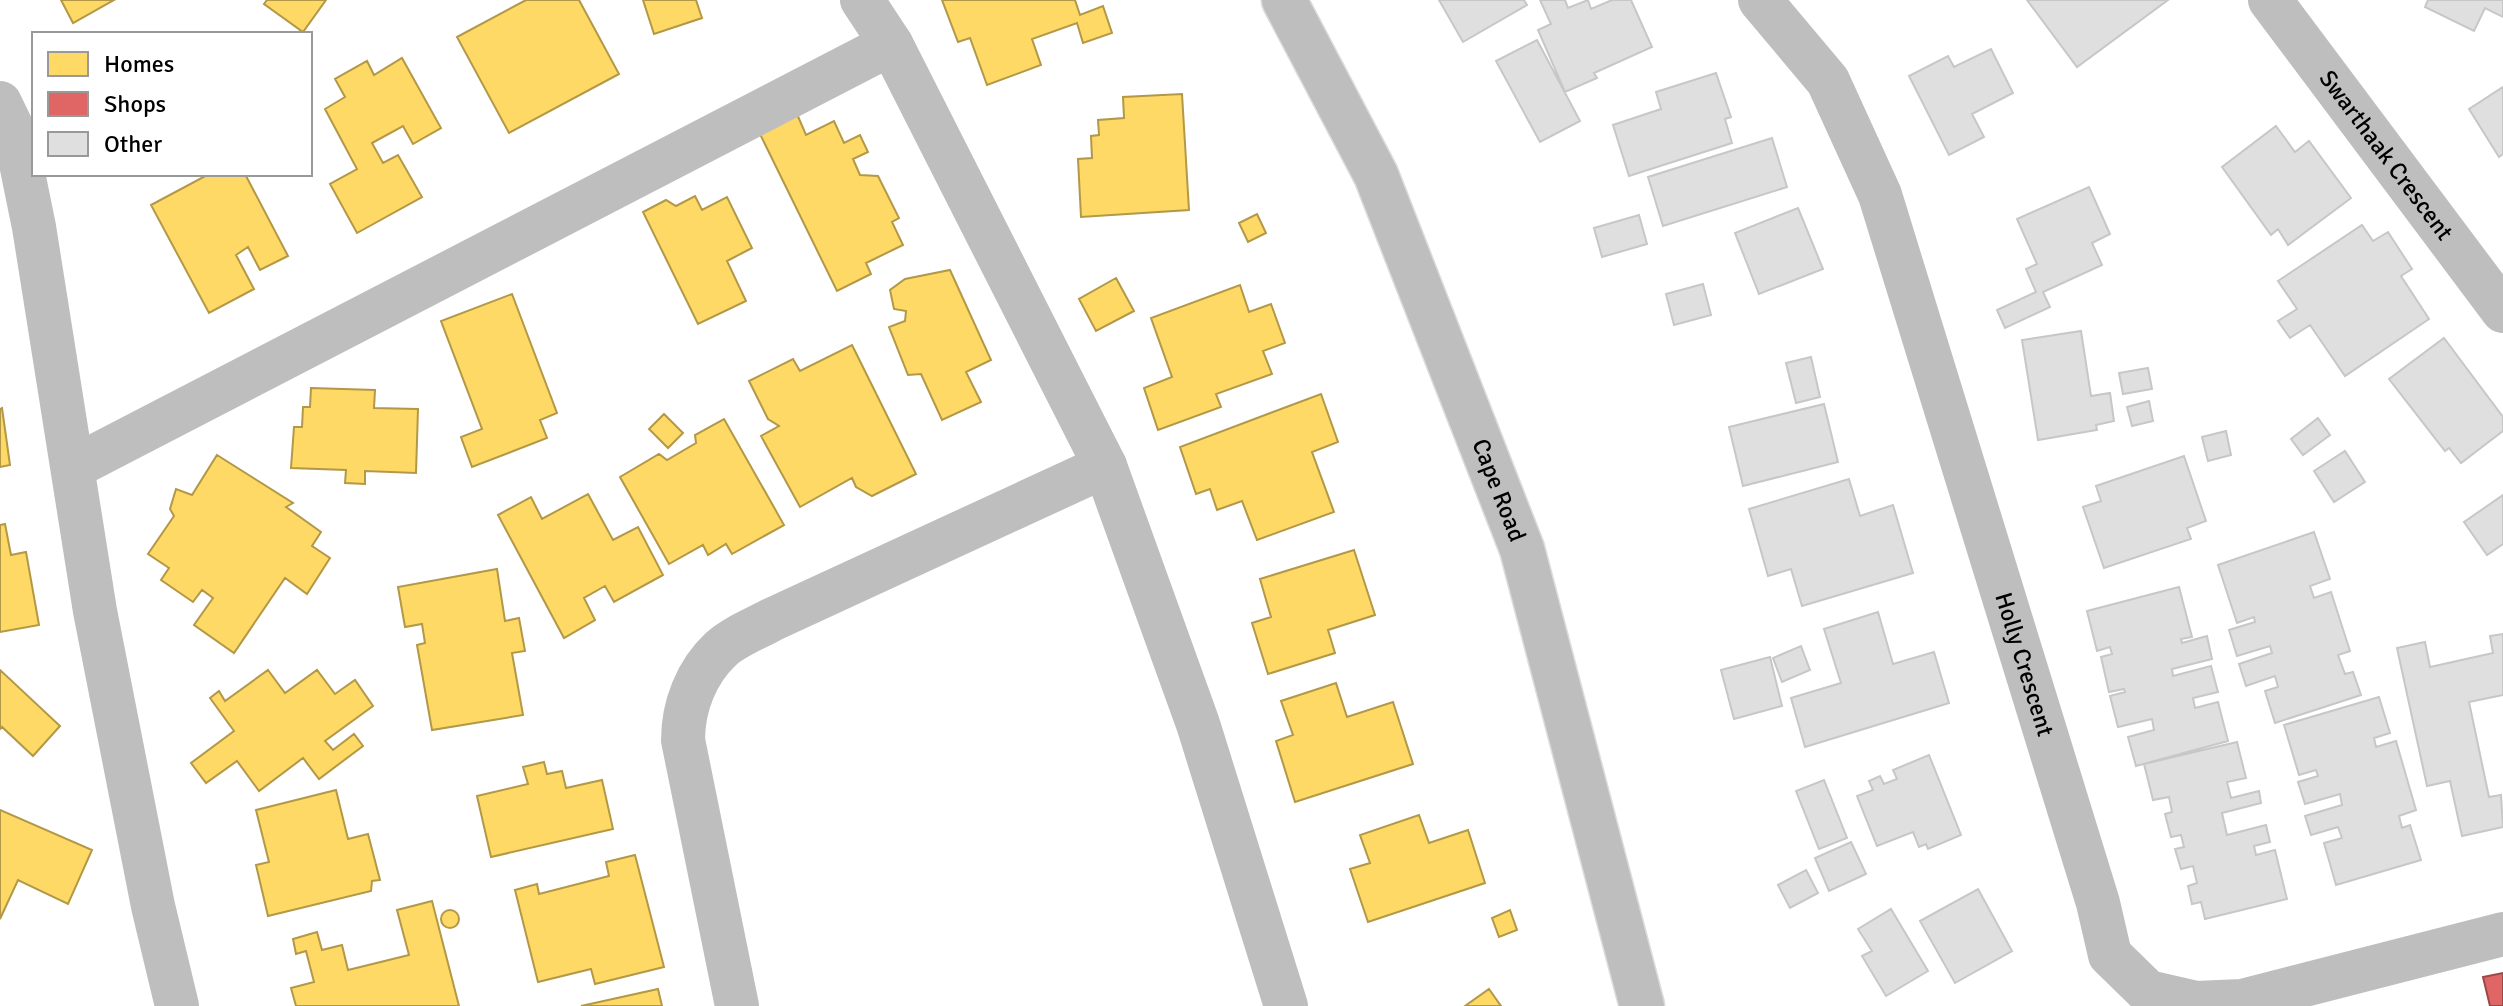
<svg xmlns="http://www.w3.org/2000/svg" width="2503" height="1006" font-family="Signika,sans-serif">
  <style>
    .homes { fill: #ffd966; stroke: #b29847; stroke-width: 2 }
    .shops { fill: #e06666; stroke: #9d4747; stroke-width: 2 }
    .building { fill: #dfdfdf; stroke: #c7c7c7; stroke-width: 2 }
    .lines { fill: none; stroke-linecap: round; stroke-linejoin: round }
    .primary-casing { stroke: #dbdbdb; stroke-width: 47 }
    .street { stroke: #bebebe; stroke-width: 44 }
    .primary { stroke: #bebebe; stroke-width: 44 }
    .labels { text-anchor: middle; dominant-baseline: central; stroke-width: 8; stroke-linejoin: round; paint-order: stroke }
    .street-label { font-size: 24px; fill: #000; stroke: #fff }
  </style>
  <rect width="100%" height="100%" fill="#fff"/>
  <!-- homes -->
  <path class="homes" d="M61 0H114L73 23Z
    M267 0H326L303 32 264 4Z
    M526 0H579L619 74 509 133 457 37Z
    M643 0H696L702 18 654 34Z
    M942 0H1075L1080 15 1103 6 1112 33 1083 43 1077 23 1032 39 1041 65 987 85 970 38 958 42Z
    M402 58 441 128 413 144 403 126 372 143 383 163 398 155 422 197 357 233 330 184 357 169 325 109 345 97 335 79 367 61 374 75Z
    M1182 94 1189 210 1081 217 1078 159 1092 158 1091 136 1099 135 1098 120 1124 118 1123 97Z
    M797 114 806 135 834 121 844 143 860 135 868 152 853 159 860 175 878 176 899 218 892 222 903 245 866 263 871 274 837 291 759 132Z
    M209 174H245L288 256 260 270 248 247 236 255 254 289 209 313 151 205Z
    M695 196 702 210 727 197 752 248 727 261 746 301 698 324 643 212 666 200 676 206Z
    M1257 214 1266 233 1248 242 1239 223Z
    M950 270 991 360 966 372 981 402 942 420 921 374 908 375 889 327 905 321 906 311 894 309 890 290 905 279Z
    M1116 278 1134 311 1096 331 1079 299Z
    M1240 285 1249 312 1271 304 1285 343 1263 351 1272 374 1216 394 1221 407 1158 430 1144 388 1172 377 1151 318Z
    M512 294 557 413 540 420 547 438 472 467 461 437 482 429 441 321Z
    M852 345 916 474 872 496 856 487 852 478 800 507 761 436 779 426 768 419 749 381 793 359 800 371Z
    M311 388 375 390 374 408 418 409 416 473 365 471V484L345 483 346 470 291 468 294 427H302L303 407H310Z
    M1321 394 1338 442 1312 452 1334 512 1257 540 1242 501 1217 510 1210 489 1196 494 1180 447Z
    M2 408 10 465 0 467V409Z
    M664 414 683 433 668 448 649 429Z
    M724 419 784 525 732 554 726 544 708 555 703 545 669 564 620 477 659 454 667 460 696 443 695 435Z
    M217 455 293 503 286 507 321 532 312 546 330 558 307 594 285 578 234 653 194 625 213 598 202 590 193 602 161 580 169 568 148 554 174 516 170 509 176 489 192 495Z
    M588 494 613 540 638 527 663 575 614 602 605 586 584 598 595 620 564 638 498 515 531 497 542 519Z
    M5 524 11 555 26 552 39 625 0 632V525Z
    M1354 550 1375 615 1328 630 1335 653 1268 674 1252 623 1271 617 1260 579Z
    M497 569 505 621 519 618 525 651 512 653 523 715 432 730 417 645 425 643 422 624 405 627 398 587Z
    M0 670 60 726 33 756 2 727 0 729Z
    M268 670 285 693 317 670 335 694 355 680 373 706 325 741 333 750 354 734 363 746 319 779 303 758 259 791 237 761 206 783 191 763 234 731 210 698 219 691 225 701Z
    M1336 683 1347 717 1393 702 1413 764 1295 802 1276 741 1293 735 1281 701Z
    M544 762 547 774 562 771 566 788 602 780 613 829 491 857 477 796 528 784 523 767Z
    M336 790 348 839 368 834 380 880 372 881 371 891 268 916 256 865 269 862 256 810Z
    M0 810 92 850 68 904 18 880 0 919Z
    M1419 815 1429 843 1468 830 1485 883 1368 922 1350 869 1370 863 1360 835Z
    M635 855 664 967 595 984 591 969 538 982 515 890 537 884 539 894 609 876 606 862Z
    M432 901 459 1006H296L291 988 314 982 306 951 296 954 293 939 317 932 322 950 342 945 348 970 409 955 397 910Z
    M1510 910 1517 930 1499 937 1492 918Z
    M441 919a9 9 0 1 1 18 0a9 9 0 1 1-18 0Z
    M658 989 662 1006H581Z
    M1489 989 1501 1006H1465Z"/>
  <!-- shops -->
  <path class="shops" d="M2503 973V1006H2490L2483 977Z"/>
  <!-- building -->
  <path class="building" d="M1439 0H1524L1527 5 1463 42Z
    M1540 0H1565L1568 8 1588 0 1591 9 1612 0H1631L1652 47 1594 73 1597 78 1565 92 1538 30 1551 24Z
    M2027 0H2168L2077 67Z
    M2428 0H2503V17L2485 8 2474 31 2425 7Z
    M1537 40 1580 121 1540 142 1496 61Z
    M1991 49 2013 93 1972 114 1984 137 1949 155 1909 76 1948 56 1954 67Z
    M1716 73 1731 117 1725 119 1732 143 1629 176 1613 125 1661 109 1656 92Z
    M2503 87V154L2499 157 2469 109Z
    M2276 126 2295 152 2309 141 2351 198 2288 245 2278 229 2271 235 2222 167Z
    M1772 138 1787 187 1663 226 1648 177Z
    M2089 187 2110 234 2092 243 2102 265 2043 292 2050 307 2005 328 1997 310 2036 292 2026 269 2037 264 2017 219Z
    M1798 208 1823 269 1759 294 1735 233Z
    M1639 215 1647 244 1602 257 1594 228Z
    M2362 225 2373 241 2388 232 2412 269 2401 276 2429 319 2345 376 2310 325 2290 338 2278 321 2297 309 2278 281Z
    M1703 284 1711 315 1674 325 1666 294Z
    M2081 331 2091 396 2110 393 2114 421 2096 425 2097 430 2038 440 2022 340Z
    M2444 338 2503 417V431L2461 463 2449 448 2445 451 2389 379Z
    M1811 357 1820 397 1796 403 1786 363Z
    M2148 368 2152 389 2123 394 2119 373Z
    M2149 401 2153 421 2132 426 2127 407Z
    M1824 404 1838 462 1743 486 1729 427Z
    M2318 418 2330 435 2303 455 2291 439Z
    M2226 431 2231 455 2208 461 2202 437Z
    M2345 451 2365 482 2334 502 2314 471Z
    M2184 456 2206 521 2187 528 2191 539 2104 568 2083 507 2101 501 2096 486Z
    M1849 479 1860 516 1893 505 1913 573 1802 606 1791 569 1768 576 1749 509Z
    M2503 495V544L2487 555 2464 522Z
    M2314 532 2330 579 2310 586 2314 598 2331 592 2350 651 2338 655 2345 674 2353 672 2361 695 2275 723 2265 691 2278 687 2275 676 2246 686 2239 664 2272 653 2270 646 2237 656 2229 630 2255 622 2254 617 2237 623 2218 565Z
    M2179 587 2192 637 2181 639 2182 643 2207 636 2212 659 2172 669 2173 676 2211 666 2218 692 2193 698 2195 708 2218 702 2228 741 2136 766 2128 737 2154 730 2152 719 2118 727 2110 696 2125 692 2124 689 2109 692 2101 657 2112 654 2110 647 2097 651 2087 611Z
    M1878 612 1893 664 1934 652 1949 703 1805 747 1791 698 1841 683 1824 629Z
    M2503 634V695L2469 702 2489 797 2501 795 2503 827 2462 836 2450 781 2427 786 2397 648 2425 642 2430 667 2493 653 2490 636Z
    M1801 646 1810 670 1782 682 1773 658Z
    M1770 657 1782 706 1734 719 1721 670Z
    M2379 697 2390 733 2374 738 2376 747 2396 741 2416 810 2399 816 2402 828 2410 825 2421 860 2336 885 2324 843 2342 838 2338 827 2311 835 2305 816 2342 805 2340 794 2305 804 2298 782 2318 776 2316 770 2299 775 2284 725Z
    M2237 742 2246 778 2227 782 2231 798 2259 791 2261 803 2222 813 2227 835 2266 825 2270 842 2254 846 2256 855 2275 850 2287 899 2205 919 2201 902 2192 904 2188 886 2197 883 2193 866 2181 869 2175 849 2184 847 2181 835 2171 837 2165 814 2172 812 2169 797 2153 800 2144 764Z
    M1929 755 1961 835 1928 849 1926 844 1919 847 1913 832 1877 846 1857 796 1873 790 1869 781 1880 776 1884 784 1897 779 1893 770Z
    M1824 780 1847 838 1819 849 1796 791Z
    M1851 842 1866 874 1829 891 1815 858Z
    M1806 870 1818 893 1790 908 1778 885Z
    M1978 889 2012 951 1955 983 1920 921Z
    M1891 909 1928 971 1886 996 1862 956 1872 951 1858 929Z"/>
  <g class="lines">
    <defs>
      <g id="primary">
        <path id="s3" d="M1284 0 1376 175 1522 549 1642 1006"/>
      </g>
    </defs>
    <!-- primary casing -->
    <use href="#primary" class="primary-casing"/>
    <!-- street -->
    <g class="street">
      <path d="M862 0 891 44 1105 466 1198 724 1286 1006"/>
      <path id="s1" d="M1760 0 1828 81 1880 195 2098 903 2110 955 2148 992 2196 1003 2242 1001 2503 934"/>
      <path id="s2" d="M2270 0 2503 311"/>
      <path d="M0 103 15 134 34 227 95 611 153 906 177 1006"/>
      <path d="M74 467 891 44"/>
      <path d="M737 1006 683 740C683 707 696 672 721 649 734 637 755 629 771 620L1105 466"/>
    </g>
    <!-- primary -->
    <use href="#primary" class="primary"/>
  </g>
  <g class="labels">
    <!-- street labels -->
    <g class="street-label">
      <text stroke="none"><textPath href="#s2" startOffset="194">Swarthaak Crescent</textPath></text>
      <text stroke="none"><textPath href="#s3" startOffset="536">Cape Road</textPath></text>
      <text stroke="none"><textPath href="#s1" startOffset="722">Holly Crescent</textPath></text>
    </g>
  </g>
  <!-- legend -->
  <rect x="32" y="32" width="280" height="144" fill="#ffffff" stroke="#999999" stroke-width="2"/>
  <rect x="48" y="52" width="40" height="24" fill="#ffd966" stroke="#999999" stroke-width="2"/>
  <text x="104" y="72" font-size="24" fill="#000000">Homes</text>
  <rect x="48" y="92" width="40" height="24" fill="#e06666" stroke="#999999" stroke-width="2"/>
  <text x="104" y="112" font-size="24" fill="#000000">Shops</text>
  <rect x="48" y="132" width="40" height="24" fill="#dfdfdf" stroke="#999999" stroke-width="2"/>
  <text x="104" y="152" font-size="24" fill="#000000">Other</text>
</svg>
